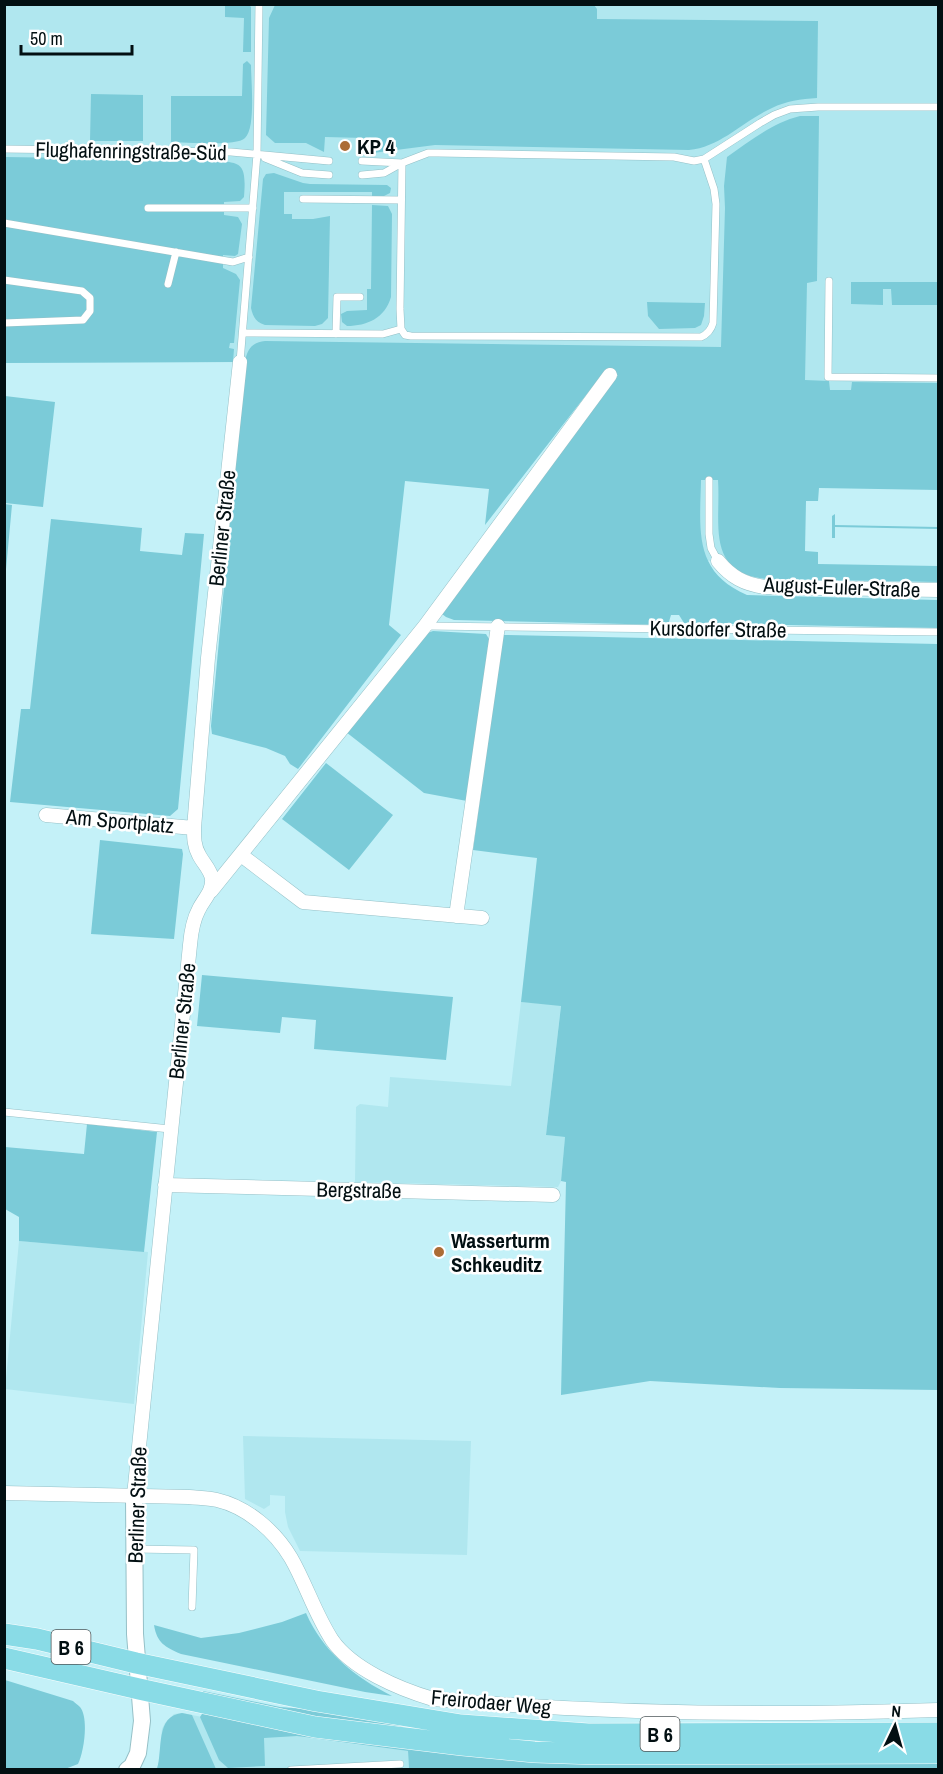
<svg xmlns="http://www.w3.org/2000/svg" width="943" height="1774" font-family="'Archivo Narrow',sans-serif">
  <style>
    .built { fill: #b0e7ef }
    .green { fill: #7bcbd8 }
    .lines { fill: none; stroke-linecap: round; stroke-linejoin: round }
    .service-casing { stroke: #95c0c7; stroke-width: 8 }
    .minor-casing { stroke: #95c0c7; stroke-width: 15 }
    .tertiary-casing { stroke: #95c0c7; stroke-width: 18 }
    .primary-casing { stroke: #fff; stroke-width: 22 }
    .service { stroke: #fff; stroke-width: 7 }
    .minor { stroke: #fff; stroke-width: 14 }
    .tertiary { stroke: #fff; stroke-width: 16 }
    .primary { stroke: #89dbe6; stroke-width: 21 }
    .poi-dot { fill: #ac6c35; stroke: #fff; stroke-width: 2 }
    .labels { text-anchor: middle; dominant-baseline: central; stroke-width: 5; stroke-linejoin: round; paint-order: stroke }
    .shield { fill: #fff; stroke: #4e5759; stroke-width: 1.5 }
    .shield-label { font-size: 20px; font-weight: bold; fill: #020f12 }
    .poi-label { font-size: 21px; font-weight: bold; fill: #020f12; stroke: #fff; text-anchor: start }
    .street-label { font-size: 21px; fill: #020f12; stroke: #fff }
  </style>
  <rect width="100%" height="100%" fill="#c4f1f8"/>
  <!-- built -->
  <path class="built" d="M4 5H938V475L806 473 796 563 681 560 682 370 245 362 5 363Z
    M521 1002 561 1005 546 1135 565 1137 561 1181 558 1187 355 1182 356 1107 360 1104 388 1107 390 1077 511 1086Z
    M19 1241 148 1252 134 1404 5 1389Z
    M243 1436 471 1441 467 1555 300 1551 288 1527 285 1512V1496L270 1495V1505L264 1509 245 1499Z
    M182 1713 308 1738 408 1751 409 1769 156 1770 159 1762 162 1729 165 1723 174 1714Z"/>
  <!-- green -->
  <path class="green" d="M225 5H249L251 7V52H243L244 18 225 17Z
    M594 5 597 9V19L818 21 817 98C801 99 786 101 772 108 743 121 721 147 689 150L435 145 365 154V138L325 137 324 152 306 143H275L266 135 269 18 275 5Z
    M247 61 251 65C251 81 256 128 245 138 236 147 184 142 171 142V96H242L243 64Z
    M91 94 143 95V141H90Z
    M800 116H819L817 281 807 283 805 380 829 381 830 390H851L852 382 938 383V490L819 488 818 501H806L805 551 818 552V564L938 566V582L766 579C705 573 721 523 718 480H701C700 530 693 572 747 595L938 600V628L684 623 679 615H671L668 625 454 620 446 617 438 611 618 375 607 374 604 372 485 525 489 489 405 481 389 625 401 635 298 769 290 764 285 756 266 748 212 734 211 726 245 362C247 350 252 342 265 341L721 347 725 208 724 186 727 157C750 141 772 123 800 116Z
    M5 157 206 160C240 163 247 159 244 197L240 201 224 202V215L238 217 242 224 238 254 235 256 223 255V268L236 274 240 280 234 343H230L229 348 234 349 233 362 5 363Z
    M274 173 303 183 310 184 387 185 391 188 390 193 384 196H372V192H284V214H292V219H313L330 216 328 318 322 324 315 326 265 325C256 322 253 317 251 308L263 179 266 174Z
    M372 205 388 206 392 214 391 297C385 318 367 326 347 326L342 322 341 314 347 311 367 310V289H371Z
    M851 282H938V305H892L891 289H883V305L851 304Z
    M647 302 705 303 704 316 701 325 695 328 659 329 648 316Z
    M5 396 55 402 43 507 5 503Z
    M5 504 12 505 5 580 4 504Z
    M835 514V525L938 527V529L835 527V538H832V516Z
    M51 519 142 528 140 551 182 555 185 533 204 534 178 809 170 816 10 802 21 709H30Z
    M433 631 486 634 489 639 467 801 424 793 346 732 422 635Z
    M504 635 938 644V1390L780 1388 650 1381 561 1395 566 1182 561 1181 565 1137 546 1135 561 1006 521 1002 537 858 473 850 502 640Z
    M326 763 393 815 349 870 282 819Z
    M100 840 182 849 183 854 174 939 91 934Z
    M202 975 453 997 446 1060 314 1049 316 1020 282 1017 280 1033 197 1026Z
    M87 1124 157 1132 144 1252 19 1241V1217L5 1209V1147L84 1154Z
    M306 1613C323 1652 355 1677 392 1696L365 1692 181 1654C165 1647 157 1643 154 1625L201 1638 239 1633 282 1622Z
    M5 1680 73 1701C75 1703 78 1705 80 1707 89 1718 84 1752 78 1764L65 1769H5Z
    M203 1691 280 1707 318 1710 683 1747 521 1742 344 1722 202 1695Z
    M201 1710 347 1738 938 1761V1769H409L408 1751 297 1736 264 1738 265 1766 228 1768 219 1760 200 1717 202 1714Z
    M182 1713 192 1715 216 1769H157C163 1750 155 1716 182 1713Z"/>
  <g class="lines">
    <defs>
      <path id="service" d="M4 149 231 152 329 161
        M265 158 302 173 329 175
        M362 161 402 163
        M362 175 384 173 402 163
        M303 199 401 200
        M148 208H253
        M4 223 233 262 249 257
        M4 280 82 291 90 298V311L83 320 4 323
        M829 281 828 377 938 378
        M168 284 176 252
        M401 329 400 309 402 163 428 153H438L674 157 694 161 704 159
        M244 333 383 334 401 329 405 335 411 336 701 337C708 334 711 330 713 323L716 204 714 189 704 159 760 123 774 115 790 109 818 107H938
        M336 334 337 297H360
        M240 362 257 154 259 4
        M709 480V534L711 548 718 561
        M425 626 938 632
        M4 1112 170 1129
        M134 1549 194 1550 192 1607
        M291 1770 400 1764"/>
      <path id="minor" d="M718 561C731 577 744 584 765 587L938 590
        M46 815 194 828
        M241 855 303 902 482 918
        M211 891 425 626 610 375
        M456 916 498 626
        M165 1185 553 1195
        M4 1493 189 1497C198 1498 208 1498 217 1500 247 1507 275 1531 291 1558 306 1584 315 1614 332 1640 352 1669 399 1689 433 1699 601 1714 770 1716 938 1710
        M134 1496 190 945C191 933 193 920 199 909 204 899 213 891 212 879 211 870 203 863 199 855 194 846 194 838 194 828L208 658 240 362"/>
      <path id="tertiary" d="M127 1770 132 1766 138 1753 142 1721 135 1634 134 1496"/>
      <path id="primary" d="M4 1634 37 1639 136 1663 316 1701 461 1725 588 1734 938 1733
        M4 1658 139 1689 315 1727 462 1745 534 1752 595 1754 938 1753"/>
    </defs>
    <!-- service casing -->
    <use href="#service" class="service-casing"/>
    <!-- minor casing -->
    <use href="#minor" class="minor-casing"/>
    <!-- tertiary casing -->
    <use href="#tertiary" class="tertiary-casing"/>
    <!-- primary casing -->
    <use href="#primary" class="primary-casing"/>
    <!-- service -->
    <use href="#service" class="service"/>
    <!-- minor -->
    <use href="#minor" class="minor"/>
    <!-- tertiary -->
    <use href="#tertiary" class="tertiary"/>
    <!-- primary -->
    <use href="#primary" class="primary"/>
  </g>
  <!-- markers -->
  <g class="poi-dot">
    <circle cx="345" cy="146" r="6"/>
    <circle cx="439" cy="1252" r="6"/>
  </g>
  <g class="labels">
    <!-- shield labels -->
    <g class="shield">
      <rect x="51.5" y="1630" width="39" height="34" rx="4.5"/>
      <rect x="640.5" y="1717" width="39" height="34" rx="4.5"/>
    </g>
    <g class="shield-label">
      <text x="71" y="1647">B 6</text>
      <text x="660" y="1734">B 6</text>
    </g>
    <!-- poi labels -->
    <g class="poi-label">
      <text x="357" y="146">KP 4</text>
      <text x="451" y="1240">Wasserturm<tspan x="451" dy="24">Schkeuditz</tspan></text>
    </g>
    <!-- street labels -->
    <g class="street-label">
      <text transform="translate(131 151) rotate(1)">Flughafenringstraße-Süd</text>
      <text transform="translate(222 528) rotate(-84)">Berliner Straße</text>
      <text transform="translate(842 587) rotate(2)">August-Euler-Straße</text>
      <text transform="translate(718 629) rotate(1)">Kursdorfer Straße</text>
      <text transform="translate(120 821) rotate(5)">Am Sportplatz</text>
      <text transform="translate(182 1021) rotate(-84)">Berliner Straße</text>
      <text transform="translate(359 1190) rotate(1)">Bergstraße</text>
      <text transform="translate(137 1505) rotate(-88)">Berliner Straße</text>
      <text transform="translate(491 1702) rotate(5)">Freirodaer Weg</text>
    </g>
  </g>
  <!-- border -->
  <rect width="943" height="1774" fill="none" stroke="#020f12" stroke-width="12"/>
  <!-- north arrow -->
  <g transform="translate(895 1726) rotate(5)" stroke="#ffffff" stroke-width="4.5" paint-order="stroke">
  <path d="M0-4.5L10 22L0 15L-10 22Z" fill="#020f12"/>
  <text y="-9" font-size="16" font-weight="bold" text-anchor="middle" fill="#020f12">N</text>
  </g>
  <!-- scale -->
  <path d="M21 45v9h111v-9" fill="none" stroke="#020f12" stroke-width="3"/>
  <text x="30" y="45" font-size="18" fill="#020f12" stroke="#ffffff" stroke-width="4.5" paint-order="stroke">50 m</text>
</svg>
